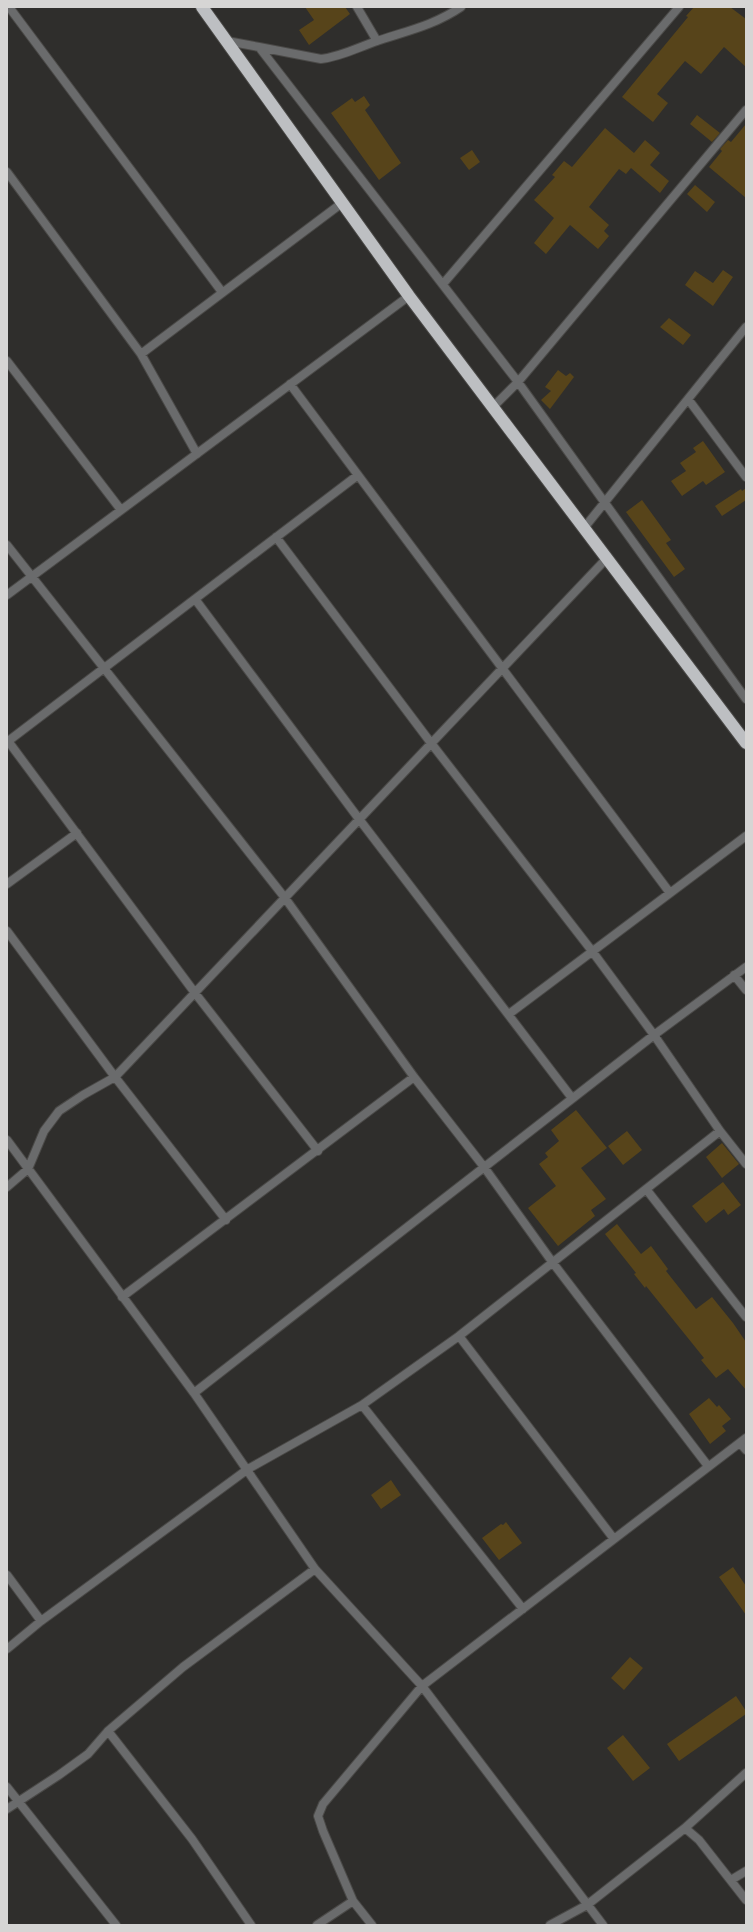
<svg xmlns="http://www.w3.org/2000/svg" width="753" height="1932" font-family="'Public Sans',sans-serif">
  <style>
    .building { fill: #57441a }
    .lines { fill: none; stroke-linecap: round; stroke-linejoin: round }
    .street-casing { stroke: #4a4947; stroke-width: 10 }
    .highway-casing { stroke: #4a4947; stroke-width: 14 }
    .street { stroke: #6a6b6c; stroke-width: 8 }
    .highway { stroke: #bdbfc2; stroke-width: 12 }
  </style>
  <rect width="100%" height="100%" fill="#2f2e2c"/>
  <!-- building -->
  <path class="building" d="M305 7H345L350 14 309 45 299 30 314 20Z
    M694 7H730L746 19V67L724 47 701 74 685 61 657 94 668 103 653 122 622 97 688 17 686 16Z
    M364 96 370 105 365 110 401 163 379 180 331 113 352 98 355 102Z
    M697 115 720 133 712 142 690 124Z
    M746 124V198L709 167 722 151 720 149 728 140 731 142Z
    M605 128 634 153 645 140 660 153 650 165 669 181 660 193 631 168 626 174 619 169 589 207 609 225 604 231 609 236 598 249 570 225 546 254 534 243 554 218 534 200 555 177 552 175 564 161 572 167Z
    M472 150 480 162 469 170 460 158Z
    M695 185 715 202 707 212 687 194Z
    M723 270 733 277 713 306 685 285 695 271 713 283Z
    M669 318 691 335 683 345 660 327Z
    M558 370 566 376 570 373 574 377 550 409 541 400 551 391 545 387Z
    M703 441 725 472 706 485 703 481 682 496 671 481 686 471 680 463 696 452 693 448Z
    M746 488V500L722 516 715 506 741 489 742 491Z
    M642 500 671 540 666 543 685 569 674 577 626 512Z
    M576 1110 607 1148 581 1168 606 1199 591 1210 595 1216 558 1246 528 1208 556 1186 539 1164 548 1157 545 1153 559 1141 551 1130Z
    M627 1131 642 1150 623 1165 608 1146Z
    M722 1143 739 1164 722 1178 706 1157Z
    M723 1182 741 1205 728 1215 724 1209 706 1223 692 1206Z
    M617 1224 641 1254 651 1246 668 1269 666 1271 696 1309 712 1297 733 1323 746 1342V1390L728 1369 716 1378 701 1360 704 1358 646 1286 645 1288 634 1274 636 1273 605 1234Z
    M709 1398 717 1407 719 1405 731 1419 722 1426 726 1431 710 1444 689 1414Z
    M391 1480 401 1495 381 1509 371 1495Z
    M506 1522 522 1543 499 1560 482 1538 501 1524 503 1525Z
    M733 1567 746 1586V1615L719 1577Z
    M630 1657 643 1668 624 1690 611 1678Z
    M736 1696 746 1711V1714L679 1761 667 1744Z
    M623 1735 650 1768 633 1781 607 1748Z"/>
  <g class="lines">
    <defs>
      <path id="street" d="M9 7 222 292
        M357 7 377 41
        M227 41 259 47 518 382 746 699
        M259 47 321 59C340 57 357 48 374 42 406 31 433 26 461 7
        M7 172 141 354 197 454
        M443 284 679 7
        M141 354 342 203
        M7 361 121 510
        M290 384 670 893
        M688 399 746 477
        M493 407 518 382 746 110
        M584 528 746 327
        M276 537 431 743 592 951 654 1035 720 1131 746 1164
        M7 545 285 898 414 1077 484 1167 553 1263 708 1466
        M7 595 409 296
        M195 599 359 819 572 1098
        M8 741 195 993 318 1151
        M7 742 358 475
        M7 884 77 833
        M7 931 115 1077 226 1220
        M734 975 746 990
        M509 1014 746 836
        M7 1140 194 1393 315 1569 422 1686 603 1925
        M7 1187 28 1169 44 1131 59 1111 83 1095 115 1077 607 558
        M646 1189 746 1317
        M122 1297 414 1077
        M459 1336 614 1539
        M194 1393 654 1035 746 967
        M362 1405 523 1609
        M740 1443 746 1450
        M7 1575 41 1621
        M7 1649 41 1621 248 1469 362 1405 459 1336 720 1131
        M108 1731 192 1839 251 1925
        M7 1787 116 1925
        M7 1809 59 1775 88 1754 108 1731 183 1667 315 1569
        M685 1828 746 1773
        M731 1880 746 1871
        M317 1925 353 1901
        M372 1925 353 1901 323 1831 318 1816 323 1804 422 1686 746 1438
        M550 1925 587 1905 685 1828 699 1840 746 1900"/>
      <path id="highway" d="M202 7 409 296 746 743"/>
    </defs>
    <!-- street casing -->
    <use href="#street" class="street-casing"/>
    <!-- highway casing -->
    <use href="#highway" class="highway-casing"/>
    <!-- street -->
    <use href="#street" class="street"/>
    <!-- highway -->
    <use href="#highway" class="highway"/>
  </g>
  <!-- border -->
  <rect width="753" height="1932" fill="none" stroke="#d6d5d4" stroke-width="16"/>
</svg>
